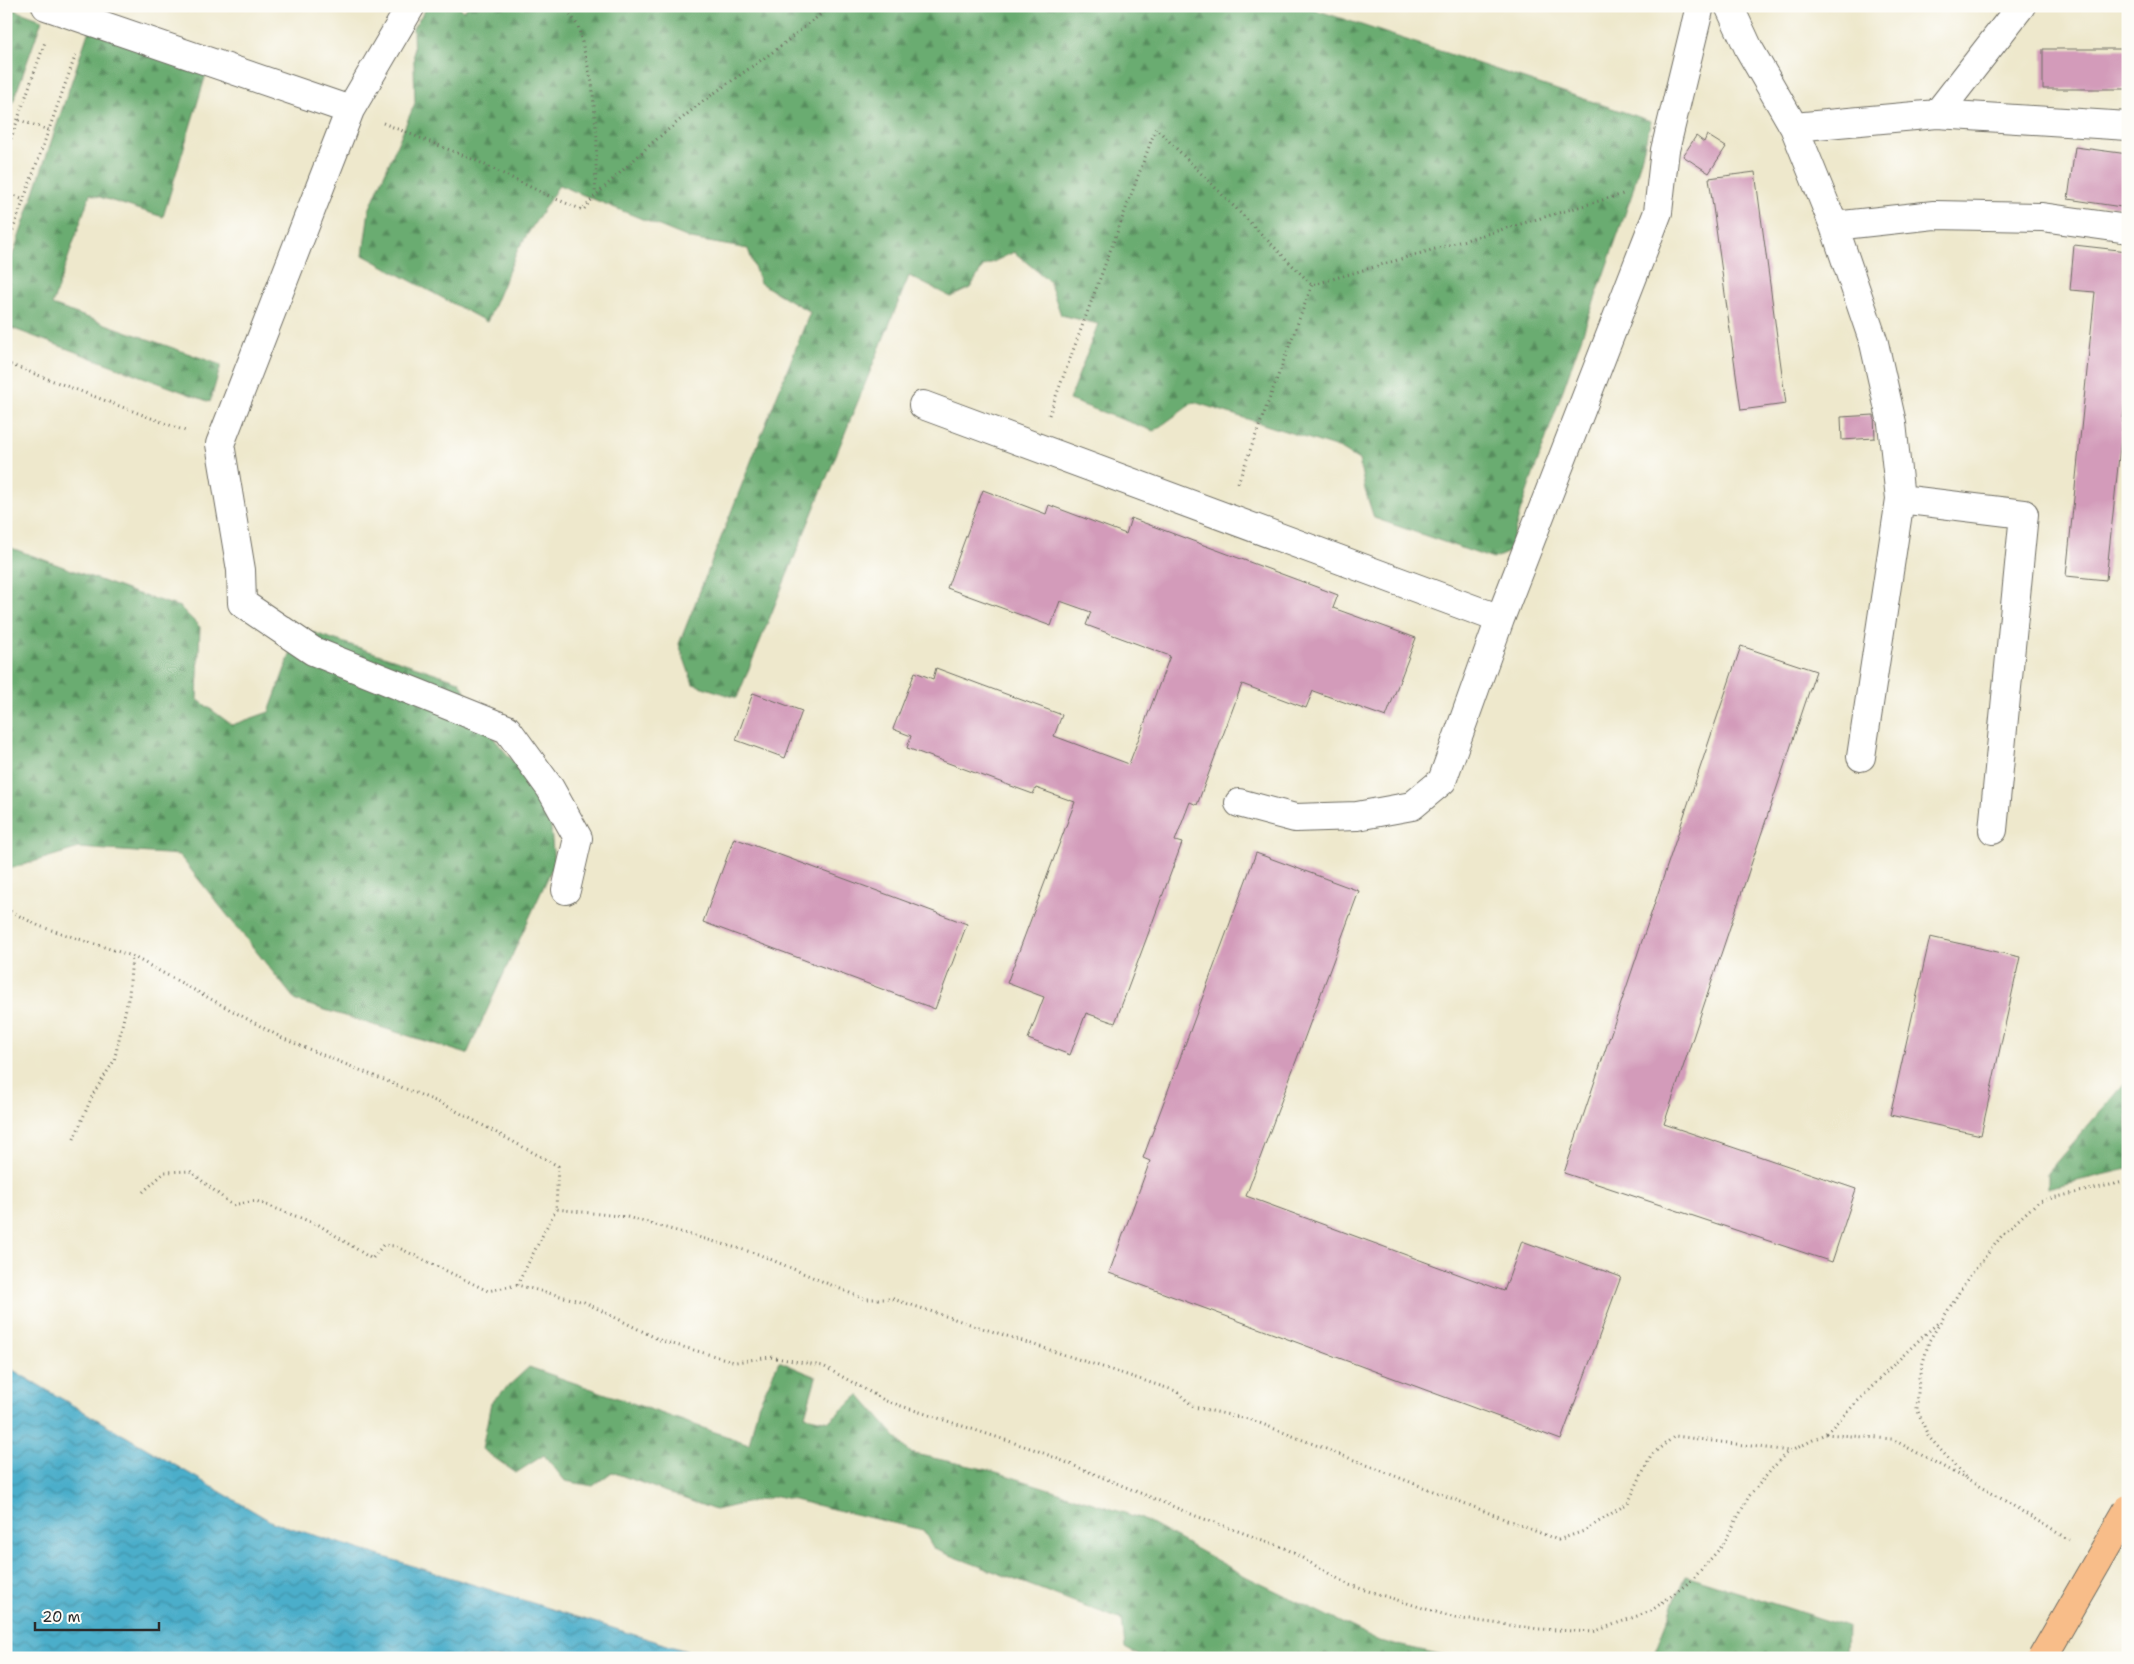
<svg xmlns="http://www.w3.org/2000/svg" width="2134" height="1664" font-family="'Shantell Sans',sans-serif">
  <style>
    .forest { fill: url(#forest-firs); stroke: #4a6c4e }
    .water { fill: url(#water-waves); stroke: #3b6c7a }
    .building { fill: #d39bba }
    .lines { fill: none; stroke-linecap: round; stroke-linejoin: round }
    .minor-casing { stroke: #6f6d63; stroke-width: 30 }
    .path { stroke: #6f6d63; stroke-width: 3; stroke-dasharray: 1 4; stroke-linecap: butt }
    .minor { stroke: #fff; stroke-width: 28 }
    .major-bridge-casing { stroke: #6f6d63; stroke-width: 30; stroke-linecap: butt }
    .major-bridge { stroke: #f8bd89; stroke-width: 28 }
  </style>
  <defs>
    <pattern id="forest-firs" width="22" height="20" patternUnits="userSpaceOnUse" patternTransform="scale(1.25)"><rect width="22" height="20" fill="#6aac71"/><path d="M5 1l3.5 6h-7zM16 11l3.5 6h-7z" fill="#578c5d"/></pattern>
    <pattern id="water-waves" width="16" height="10" patternUnits="userSpaceOnUse" patternTransform="scale(1.25)"><rect width="16" height="10" fill="#4baeca"/><path d="M0 5q4-4 8 0t8 0" fill="none" stroke="#3f8ea4"/></pattern>
  </defs>
  <rect width="100%" height="100%" fill="#fdfcf7"/>
  <filter id="ink" filterUnits="userSpaceOnUse"><feTurbulence type="fractalNoise" baseFrequency=".02" numOctaves="2"/><feDisplacementMap in="SourceGraphic" scale="10" xChannelSelector="R" yChannelSelector="G"/><feConvolveMatrix kernelMatrix="1 2 1 2 8 2 1 2 1" color-interpolation-filters="sRGB"/></filter>
  <filter id="wash" filterUnits="userSpaceOnUse"><feTurbulence type="fractalNoise" baseFrequency=".0096" numOctaves="4" result="noise"/><feDisplacementMap in="SourceGraphic" scale="20" xChannelSelector="R" yChannelSelector="G"/><feGaussianBlur stdDeviation="1.12" result="paint"/><feColorMatrix in="noise" values="0 0 0 0 0 0 0 0 0 0 0 0 0 0 0 0 0 1.4 0 .05"/><feComposite in="paint" operator="in"/></filter>
  <g filter="url(#wash)">
    <rect width="100%" height="100%" fill="#eee8cc"/>
    <!-- forest -->
    <path class="forest" d="M428 6H458L464 11 468 6H1304L1651 121 1631 197 1520 512 1509 552 1493 559 1374 518 1365 490 1359 460 1341 449 1194 402 1154 431 1069 400 1098 324 1061 315 1049 281 1014 252 983 267 970 288 951 297 909 276 737 698 693 684 679 644 810 312 760 283 748 249 691 239 559 185 518 249 487 322 363 255 369 210 415 103 413 28Z
      M6 7 42 20 6 122Z
      M89 30 207 71 163 217 90 194 52 305 221 365 210 402 6 326V275Z
      M6 546 135 593 180 607 200 627 197 699 232 725 269 712 290 655 294 626 459 681 496 741 549 804 554 864 467 1054 296 1001 179 855 79 848 6 870Z
      M2128 1079V1169L2047 1188V1173Z
      M779 1361 816 1377 805 1416 829 1421 859 1395 910 1453 993 1471 1140 1518 1247 1577 1379 1641 1457 1658H1143L1125 1648 1122 1620 934 1549 923 1530 777 1496 715 1510 612 1472 593 1486 565 1481 544 1455 516 1473 482 1449 491 1402 529 1367 749 1444 758 1406Z
      M1685 1575 1847 1627 1846 1658H1652Z"/>
    <!-- water -->
    <path class="water" d="M6 1366 272 1522 709 1658H6Z"/>
    <g id="blocks">
      <!-- building -->
      <path class="building" d="M2043 49H2128V89H2043Z
        M1707 135 1726 147 1709 173 1683 156 1696 136 1704 142Z
        M2075 147 2128 154V208L2068 199Z
        M1755 172 1786 404 1741 410 1709 178Z
        M2074 245 2128 251V371L2106 580 2066 576 2095 292 2070 290Z
        M1874 415 1875 438 1842 440 1841 417Z
        M983 490 1046 514 1049 505 1126 534 1131 518 1338 595 1333 608 1416 638 1386 717 1313 691 1306 708 1242 684 1197 805 1190 802 1175 841 1182 843 1115 1023 1086 1013 1070 1055 1028 1039 1044 997 1007 983 1075 802 1036 788 1033 794 907 748 911 736 893 729 915 672 933 679 936 668 1062 715 1054 736 1129 764 1170 656 1086 625 1091 612 1060 601 1051 626 947 588Z
        M1741 646 1816 671 1664 1124 1856 1189 1832 1262 1564 1173Z
        M753 693 802 711 785 758 736 740Z
        M734 838 967 924 935 1009 703 922Z
        M1256 853 1359 891 1246 1196 1504 1291 1522 1241 1621 1277 1561 1440 1109 1273 1150 1161 1143 1158Z
        M1930 937 2020 957 1981 1135 1890 1115Z"/>
    </g>
  </g>
  <g filter="url(#ink)">
    <use href="#blocks" fill-opacity="0" stroke="#6f6d63" stroke-width="1"/>
    <g class="lines">
      <defs>
        <path id="minor" d="M46 6 350 110
          M411 6 350 110 220 444 241 570 242 603 313 651 507 729 550 788 578 838 566 890
          M1729 6 1749 49 1794 127 1834 226 1874 343 1892 423 1900 499 1861 757
          M1937 114 2021 6
          M1794 127 1937 114 2128 126
          M1834 226 1934 215 2042 217 2128 229
          M923 405 1500 619
          M1900 499 2024 514 1993 830
          M1239 803 1295 818 1357 816 1412 806 1442 781 1500 619 1658 212 1665 150 1700 6"/>
      </defs>
      <!-- minor casing -->
      <use href="#minor" class="minor-casing"/>
      <!-- path -->
      <path class="path" d="M565 6 578 26 592 83 597 139 595 195
        M19 120 49 130
        M383 123 477 161 551 197 583 210 595 196 652 143 703 101 777 49 831 6
        M6 153 45 42
        M6 193 24 200
        M6 249 76 54
        M6 363 188 432
        M1049 415 1156 128 1312 285 1623 194
        M1238 483 1312 285
        M6 909 39 926 132 956 284 1039 445 1105 558 1166 556 1209 627 1217 758 1254 864 1299H893L1176 1391 1194 1407 1252 1420 1558 1540 1584 1531 1628 1503 1651 1455 1675 1436 1789 1451
        M74 1139 93 1094 114 1061 129 995 132 956
        M143 1192 165 1172 190 1171 232 1205 256 1201 319 1225 372 1259 383 1245 395 1246 488 1291 517 1285 584 1302 662 1341 736 1362 770 1357 823 1366 886 1401 1036 1450 1196 1516 1285 1548 1349 1585 1455 1618 1539 1629 1593 1632 1651 1611 1692 1580 1723 1545 1749 1496 1785 1454 1825 1434 1892 1439 1997 1496 2069 1540
        M517 1285 556 1209
        M1826 1433C1864 1396 1899 1357 1939 1322
        M1965 1477 1928 1436 1917 1409 1919 1377 1929 1341 1966 1281 2004 1233 2039 1201 2128 1181"/>
      <!-- minor -->
      <use href="#minor" class="minor"/>
      <defs>
        <path id="major-bridge" d="M2042 1658 2128 1509"/>
      </defs>
      <!-- major-bridge casing -->
      <use href="#major-bridge" class="major-bridge-casing"/>
      <!-- major-bridge -->
      <use href="#major-bridge" class="major-bridge"/>
    </g>
  </g>
  <!-- margin -->
  <rect width="2134" height="1664" fill="none" stroke="#fdfcf7" stroke-width="25"/>
  <!-- scale -->
  <path d="M35 1622v8h124v-8" fill="none" stroke="#2b2b2b" stroke-width="2.5"/>
  <text x="42" y="1622" font-size="15" fill="#2b2b2b" stroke="#fdfcf7" stroke-width="4" paint-order="stroke">20 m</text>
</svg>
